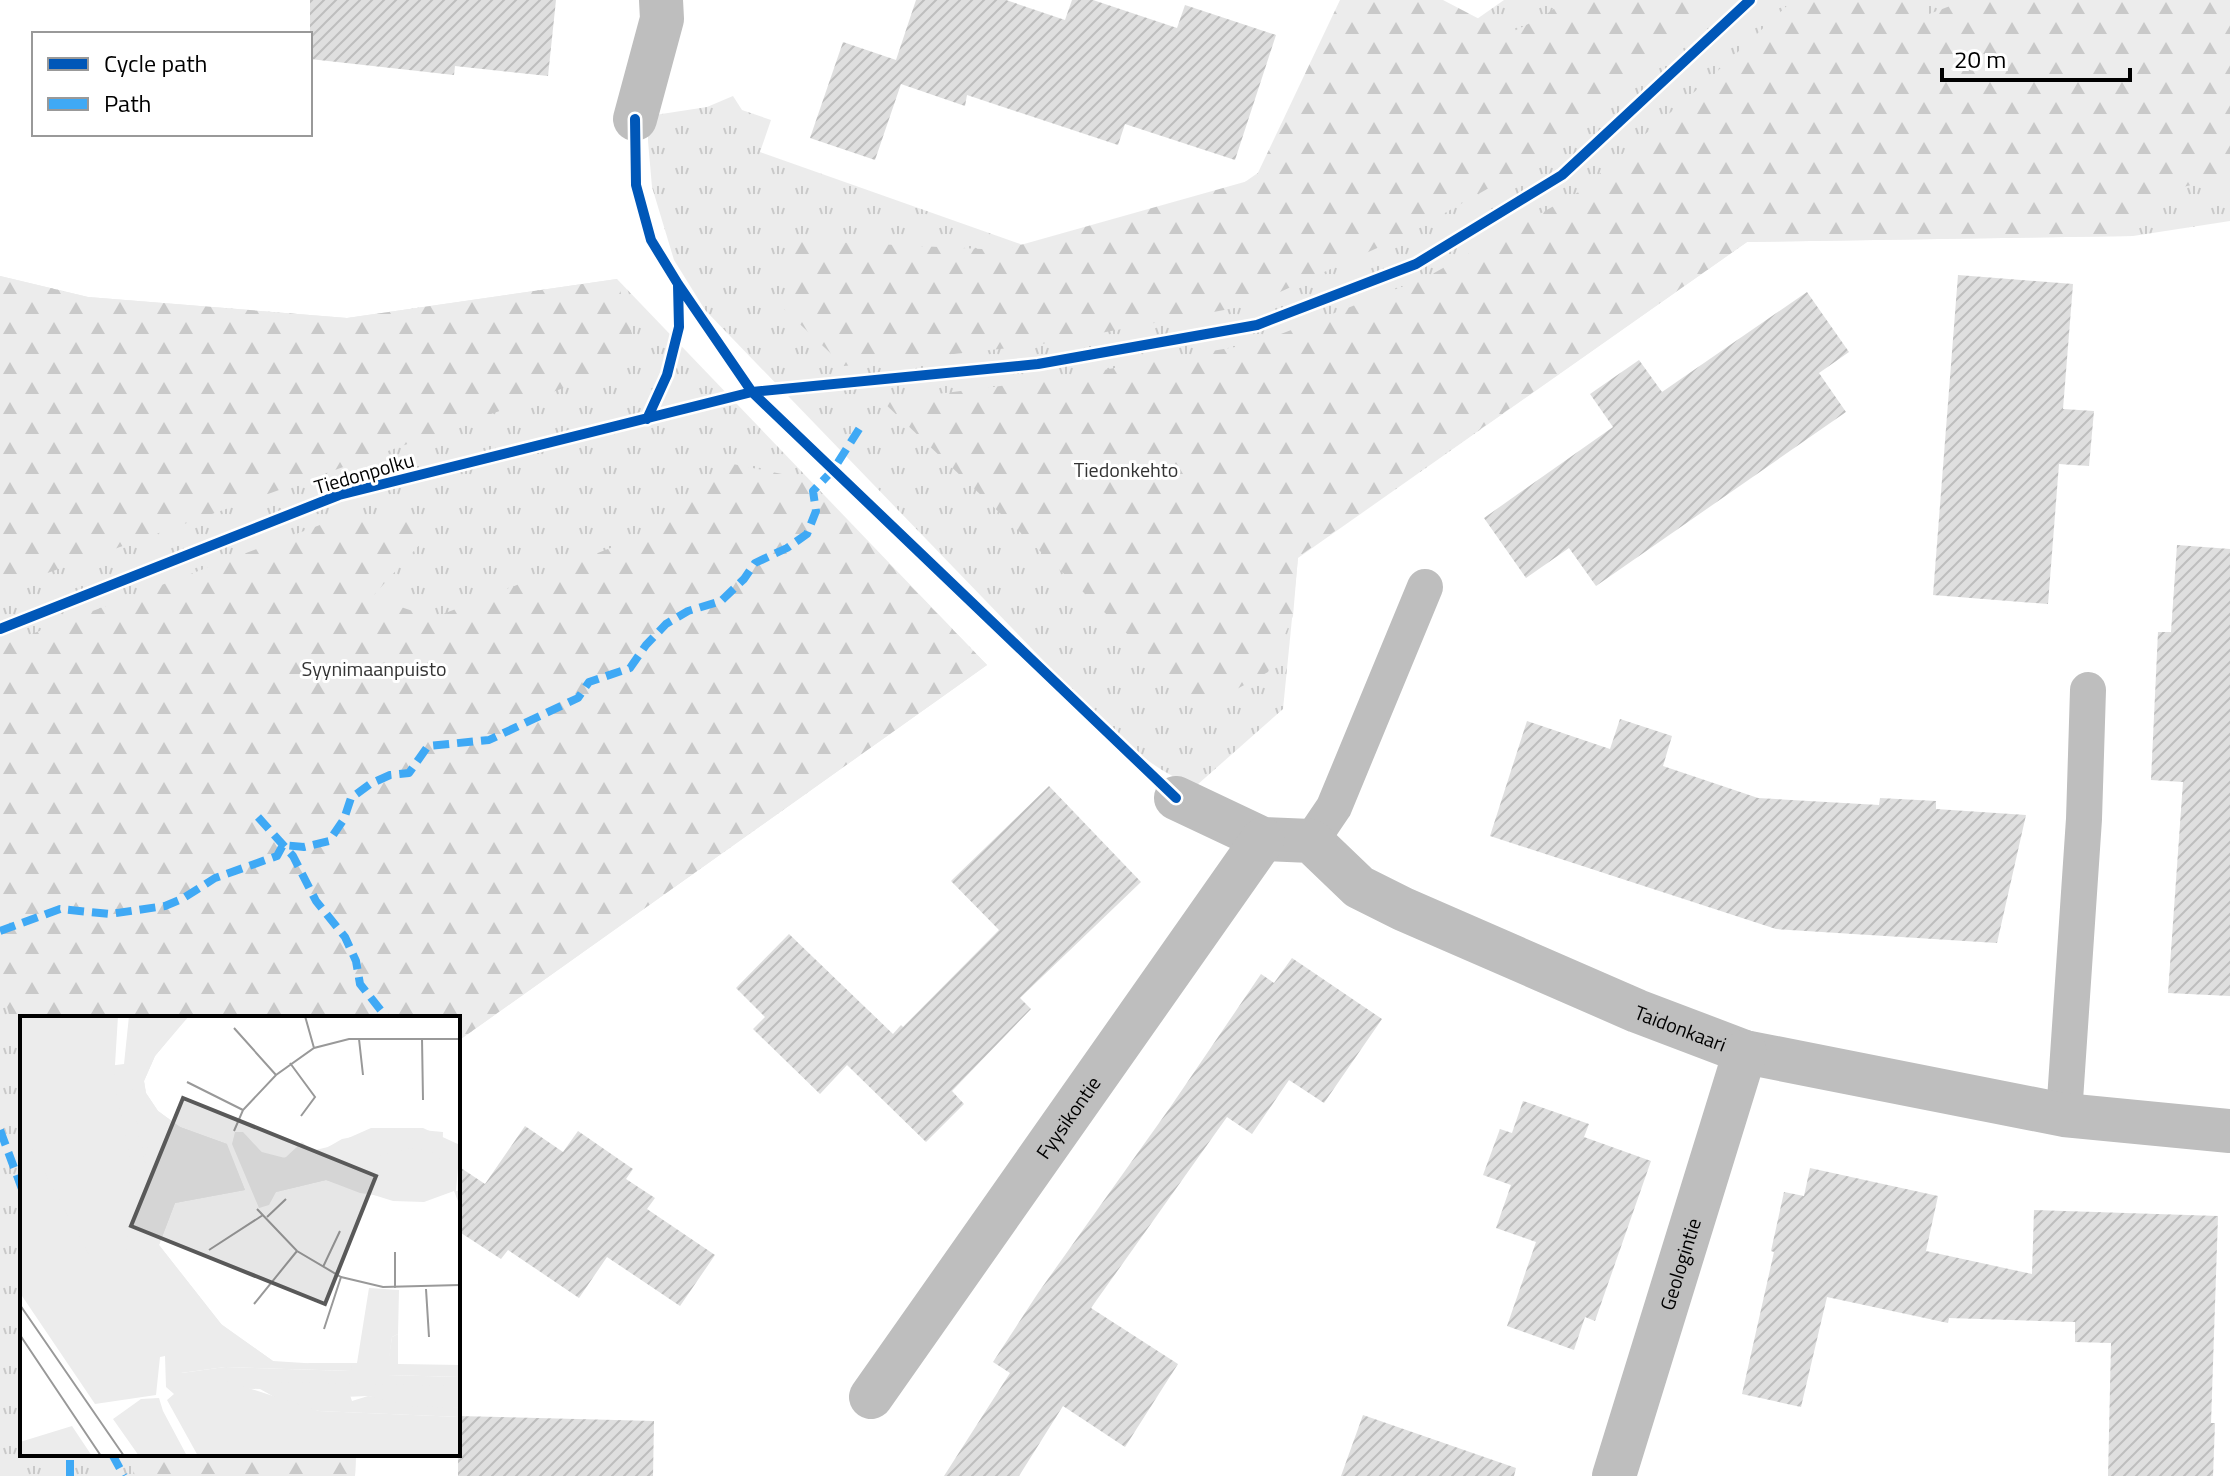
<svg xmlns="http://www.w3.org/2000/svg" width="2230" height="1476" font-family="'Titillium Web',sans-serif">
  <style>
    .grass { fill: url(#grass-tufts) }
    .forest { fill: url(#forest-firs) }
    .building { fill: url(#building-hatch) }
    .lines { fill: none; stroke-linecap: round; stroke-linejoin: round }
    .service { stroke: #bebebe; stroke-width: 36 }
    .minor { stroke: #bebebe; stroke-width: 44 }
    .quiet { stroke: #3fa9f5; stroke-width: 8; stroke-dasharray: 16 8; stroke-linecap: butt }
    .cycleway-casing { stroke: #fff; stroke-width: 15 }
    .cycleway { stroke: #0057b8; stroke-width: 10 }
    .labels { text-anchor: middle; dominant-baseline: central; stroke-width: 6; stroke-linejoin: round; paint-order: stroke }
    .park-label { font-size: 20px; fill: #333; stroke: #fff }
    .street-label { font-size: 20px; fill: #000; stroke: #fff }
    .inset-road { fill: none; stroke: #999; stroke-width: 2 }
    .view { fill: #595959; fill-opacity: 0.15; stroke: #595959; stroke-width: 4 }
    .inset-edge { fill: none; stroke: #000; stroke-width: 4 }
  </style>
  <defs>
    <pattern id="grass-tufts" width="24" height="20" patternUnits="userSpaceOnUse" patternTransform="scale(2)"><rect width="24" height="20" fill="#ececec"/><path d="M3 7l-1-3M5 7V3M7 7l1-3M15 17l-1-3M17 17v-4M19 17l1-3" fill="none" stroke="#c9c9c9"/></pattern>
    <pattern id="forest-firs" width="22" height="20" patternUnits="userSpaceOnUse" patternTransform="scale(2)"><rect width="22" height="20" fill="#ececec"/><path d="M5 1l3.5 6h-7zM16 11l3.5 6h-7z" fill="#c9c9c9"/></pattern>
    <pattern id="building-hatch" width="6" height="6" patternUnits="userSpaceOnUse" patternTransform="scale(2)"><rect width="6" height="6" fill="#dfdfdf"/><path d="M-1 1l2-2M0 6l6-6M5 7l2-2" fill="none" stroke="#bebebe"/></pattern>
  </defs>
  <rect width="100%" height="100%" fill="#fff"/>
  <!-- grass -->
  <path class="grass" d="M1504 0H2230V221L2133 236 1747 242 1298 558 1283 709 1197 785C1150 775 1099 717 1065 683L705 310 674 260 652 187 648 141V131L655 115 707 107 733 96 742 110 771 120 760 152 1111 276Z
    M0 276 88 297 347 318 617 279 987 665 458 1041V1018H22V1454H356L355 1476H0Z"/>
  <!-- forest -->
  <path class="forest" d="M1340 0H1443L1508 34 1544 16 1566 0H1717L1547 155 1406 235 1251 305 1036 345 844 366 784 309 791 240 1003 250 1255 179Z
    M1793 0H1923L1929 14 1966 0H2230V175L2156 194 2135 216 2133 236 1747 242 1298 557 1293 616 1268 672 1204 707 882 401 1040 381 1258 343 1427 277 1577 193 1707 81Z
    M0 276 88 297 347 318 617 279 635 345 611 371 0 590Z
    M723 462 807 479 987 665 458 1041V1018H22V1062L0 981V646L341 517 442 520 372 597 433 618 666 526Z
    M129 1454H356L355 1476H135Z"/>
  <!-- building -->
  <path class="building" d="M310 0H556L548 76 455 66 454 75 310 59Z
    M916 0H1006L1065 20 1072 0H1093L1177 28 1185 5 1276 35 1235 160 1125 124 1118 145 967 95 965 106 901 84 875 160 810 138 843 42 896 60Z
    M1958 275 2073 284 2063 409 2094 411 2089 466 2059 464 2048 604 1933 595Z
    M1807 292 1849 352 1819 373 1846 412 1596 586 1569 548 1526 578 1484 518 1613 427 1590 394 1639 360 1662 392Z
    M2177 545 2230 549V996L2168 993 2183 782 2151 780 2158 632H2171Z
    M1620 719 1672 736 1663 766 1758 798 1879 805 1880 798 1936 801V809L2026 815 1997 943 1776 929 1490 836 1527 721 1610 749Z
    M1049 786 1141 882 1020 998 1031 1009 952 1091 964 1104 926 1142 847 1065 820 1094 753 1029 765 1017 736 988 789 934 893 1034 901 1025 903 1027 999 930 951 881Z
    M1292 958 1382 1019 1324 1103 1289 1080 1252 1134 1227 1117 1091 1308 1178 1364 1125 1447 1063 1406 1019 1476H944L1010 1373 993 1362 1038 1293 1169 1109 1261 974 1274 983Z
    M1523 1101 1589 1124 1584 1137 1651 1161 1595 1321 1585 1317 1574 1350 1507 1326 1536 1242 1496 1228 1511 1185 1483 1175 1500 1129 1512 1133Z
    M525 1126 563 1152 578 1131 633 1169 626 1179 655 1198 647 1209 715 1255 680 1306 607 1257 579 1298 508 1250 501 1259 458 1231V1166L485 1184Z
    M1810 1168 1938 1196 1926 1251 2032 1274 2034 1210 2218 1216 2211 1423H2215L2213 1476H2108L2111 1343 2075 1342V1322L1949 1318 1948 1323 1827 1297 1801 1407 1742 1394 1774 1252 1771 1251 1784 1192 1804 1196Z
    M1363 1415 1516 1468 1514 1476H1341Z
    M458 1416 654 1421 653 1476H458Z"/>
  <g class="lines">
    <!-- service -->
    <path class="service" d="M1311 841 1334 807 1425 587
      M2064 1115 2084 819 2088 690"/>
    <!-- minor -->
    <g class="minor">
      <path d="M635 119 662 19 661 0"/>
      <path id="s1" d="M1176 798 1263 839 1311 841 1359 887 1403 909 1637 1011 1745 1052 2064 1115 2230 1131"/>
      <path id="s2" d="M871 1397 1263 839"/>
      <path id="s3" d="M1614 1476 1745 1052"/>
    </g>
    <!-- quiet -->
    <path class="quiet" d="M258 817 293 856 316 901 345 937 356 961 360 984 387 1018
      M0 931 60 909 110 914 165 906 182 899 215 878 277 856 283 845 304 847 329 841 344 819 351 798 370 784 390 775 409 773 428 746 489 740 578 698 589 682 630 668 646 645 666 624 688 611 721 601 744 579 755 563 787 548 807 534 816 511 813 491 833 470 861 426
      M0 1130 22 1189
      M112 1454 124 1476
      M70 1476V1454"/>
    <defs>
      <path id="cycleway" d="M635 119 636 185 651 240 678 284 752 392 1176 798
        M647 419 667 375 679 327 678 285
        M0 629 339 495 752 392 1038 364 1257 325 1416 264 1562 175 1750 0"/>
    </defs>
    <!-- cycleway casing -->
    <use href="#cycleway" class="cycleway-casing"/>
    <!-- cycleway -->
    <use href="#cycleway" class="cycleway"/>
  </g>
  <g class="labels">
    <!-- park labels -->
    <g class="park-label">
      <text x="1126" y="469">Tiedonkehto</text>
      <text x="374" y="668">Syynimaanpuisto</text>
    </g>
    <!-- street labels -->
    <g class="street-label">
      <text transform="translate(364 473) rotate(-16)">Tiedonpolku</text>
      <text stroke="none"><textPath href="#s1" startOffset="562">Taidonkaari</textPath></text>
      <text stroke="none"><textPath href="#s2" startOffset="342">Fyysikontie</textPath></text>
      <text stroke="none"><textPath href="#s3" startOffset="222">Geologintie</textPath></text>
    </g>
  </g>
  <!-- overview -->
  <g transform="translate(20 1016)">
    <rect width="440" height="440" fill="#fff"/>
    <path d="M109 0H169L135 40 124 65 126 77 138 95 160 111 207 128 225 174 155 187 139 229 202 309 253 345 151 340 162 357 205 351 331 355 284 347H337L349 272 379 274 378 318 372 321 367 359 440 361V370H327L332 385 348 380 440 392V401L299 395 265 387 240 373 146 371 145 340 140 341 136 379 75 388 0 277V61L104 48ZM351 112H403L440 129 436 175 440 174V190L434 175 404 186 373 185 306 164 256 176 249 189 239 192 212 128 215 116H223L250 145 308 131Z" fill="#ececec"/>
    <path d="M0 0H98L94 65 111 147 106 240 73 246 0 111ZM151 4 162 7 135 40 124 65 126 77 138 95 160 111 207 128 203 136 120 131 110 50 130 22ZM380 112 423 116 422 145 410 134 392 132 357 140 323 138 292 150 261 152 223 143 220 136 223 131 265 142 282 126 296 138 322 123ZM123 138 174 139 183 143 175 147 179 151 209 148 216 152 225 174 155 187 139 229 201 308 253 345 331 350 332 355 205 351 161 357 151 348 144 310 126 276 119 248 129 163ZM329 143 330 151 354 154 375 182 340 177 306 164 256 176 243 186 225 148 277 156ZM378 318V348L440 349V361L366 359 372 321ZM204 364 299 395 440 401V440H178L147 384 154 378 146 371ZM252 366 440 370V392L390 390 348 380 276 383ZM139 382 143 395 167 440H119L93 403 121 383ZM52 410 72 440H0V426Z" fill="#ececec"/>
    <path class="inset-road" d="M285 0 294 32M214 12 256 59M402 22 403 84M339 23 343 59M270 47 295 81 281 100M167 66 223 94M214 115 223 94 256 59 294 32 329 23H440M237 193 277 235 321 261 363 271 440 269M247 201 266 183M189 234 243 199M303 251 320 215M375 272V236M406 273 409 321M234 288 277 235M0 289 104 440M304 313 321 261M0 319 81 440"/>
    <path class="view" d="M163 82 356 160 305 288 111 210Z"/>
    <rect width="440" height="440" class="inset-edge"/>
  </g>
  <!-- legend -->
  <rect x="32" y="32" width="280" height="104" fill="#ffffff" stroke="#999999" stroke-width="2"/>
  <rect x="48" y="58" width="40" height="12" fill="#0057b8" stroke="#999999" stroke-width="2"/>
  <text x="104" y="72" font-size="24" fill="#000000">Cycle path</text>
  <rect x="48" y="98" width="40" height="12" fill="#3fa9f5" stroke="#999999" stroke-width="2"/>
  <text x="104" y="112" font-size="24" fill="#000000">Path</text>
  <!-- scale -->
  <path d="M1942 68v12h188v-12" fill="none" stroke="#000000" stroke-width="4"/>
  <text x="1954" y="68" font-size="24" fill="#000000" stroke="#ffffff" stroke-width="6" paint-order="stroke">20 m</text>
</svg>
